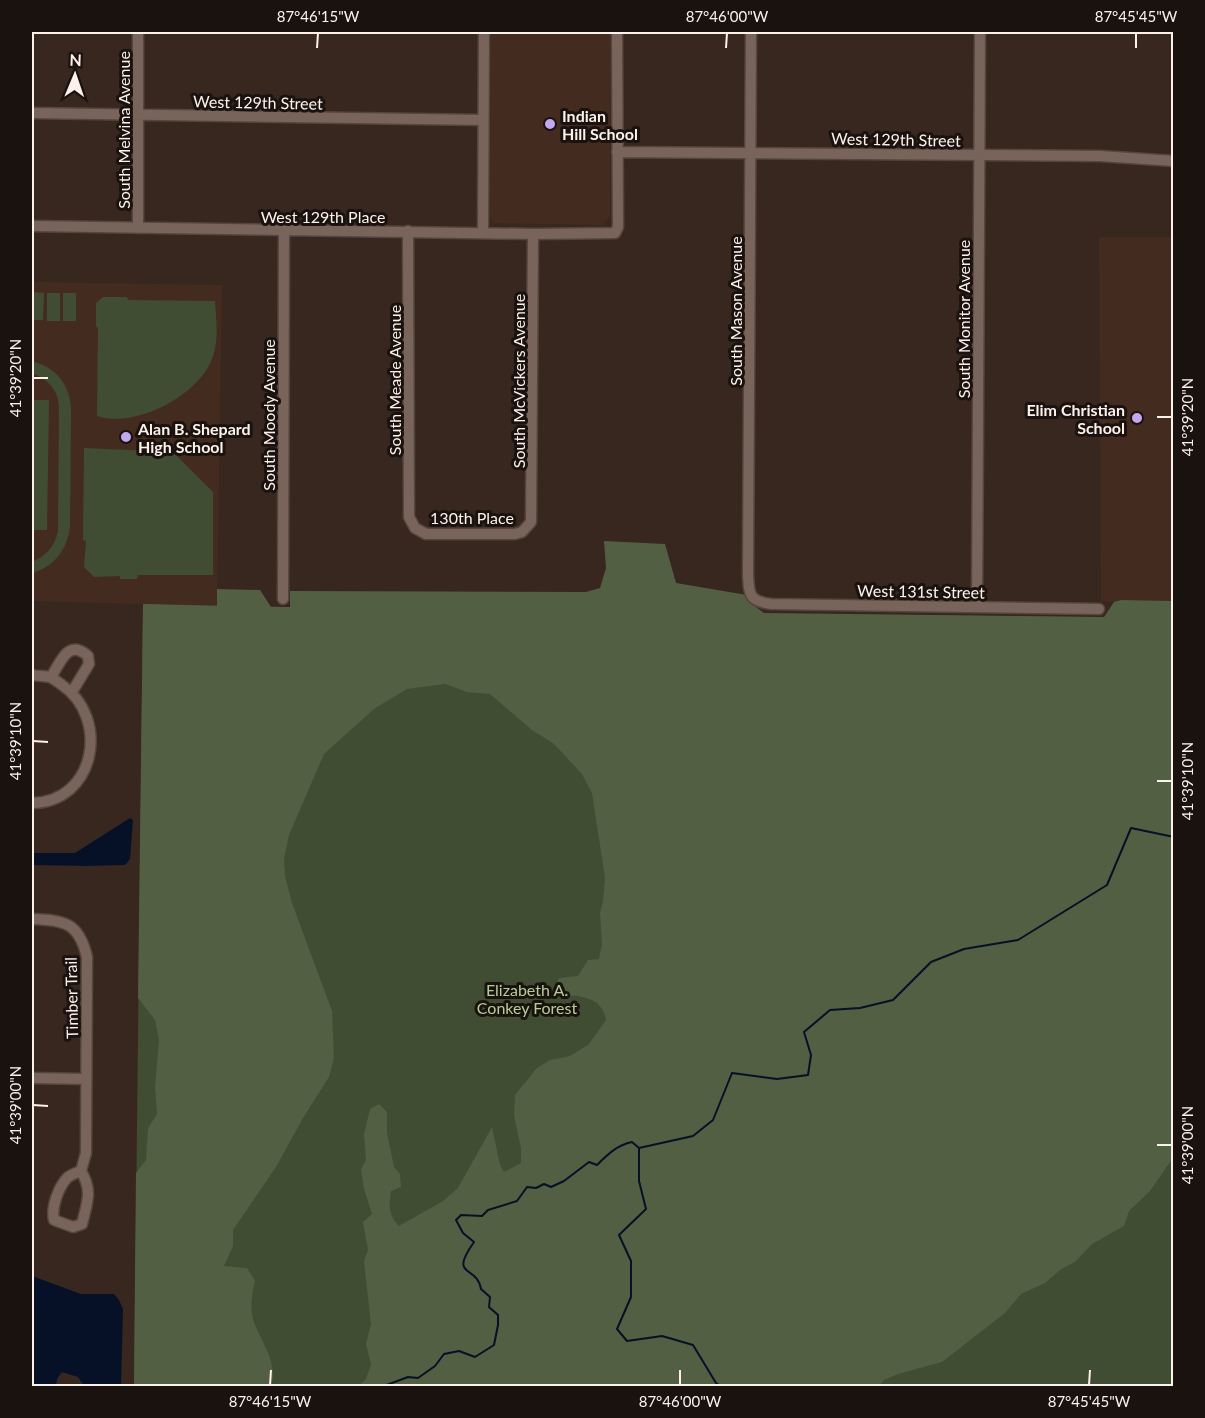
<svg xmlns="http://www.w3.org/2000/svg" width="1205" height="1418" font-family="Lato,sans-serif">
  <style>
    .built { fill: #432c1f }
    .green { fill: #414d33 }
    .forest { fill: #525f42 }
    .water { fill: #061127 }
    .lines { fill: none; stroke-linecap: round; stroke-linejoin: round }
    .stream { stroke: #061127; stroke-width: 2 }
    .minor-casing { stroke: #54453e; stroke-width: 13 }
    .minor { stroke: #78645a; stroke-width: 10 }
    .ticks { fill: none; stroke: #fdf1eb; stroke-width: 2 }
    .poi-dot { fill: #c4a7f1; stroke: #1a120e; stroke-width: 2 }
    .labels { text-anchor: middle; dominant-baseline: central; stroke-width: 6; stroke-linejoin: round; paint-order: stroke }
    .street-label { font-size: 16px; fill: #fdf1eb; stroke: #1a120e }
    .poi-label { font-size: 16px; font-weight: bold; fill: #fdf1eb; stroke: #1a120e; text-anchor: start }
    .park-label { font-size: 16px; fill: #b5ce98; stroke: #1a120e }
    .neatline { fill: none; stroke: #fdf1eb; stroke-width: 2 }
    .ticks-label { font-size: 15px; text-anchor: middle; fill: #fdf1eb }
  </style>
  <rect width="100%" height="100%" fill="#38271e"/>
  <!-- built -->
  <path class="built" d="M491 32H610V217L602 225 494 223 490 218Z
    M1099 237H1173V601L1121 600 1114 602 1101 601Z
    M32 282 222 285 217 606 32 601Z"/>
  <!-- green -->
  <path class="green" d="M32 292 44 293 43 320H32Z
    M47 293H60V321H47Z
    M63 293H76V321H63Z
    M103 297H127L128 300 215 301C216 318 219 339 213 356 201 395 135 429 97 416L98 328 96 326V303Z
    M32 361C56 368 69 383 71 408L70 527C67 550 54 567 32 573V562C46 556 54 547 58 532L59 406C58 389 47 379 32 373Z
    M32 400H49L47 530H32Z
    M84 448 173 452 213 492V575H138L137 579H120V576L94 577 84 567 86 541 83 540Z
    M143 604 436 610 1173 618V1386H134Z"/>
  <!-- forest -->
  <path class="forest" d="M604 541 665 544 676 583 747 595 752 604 764 613 1104 617 1114 602 1121 600 1173 601V1158L1150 1191 1129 1211 1124 1226 1092 1244 1076 1261 1060 1270 1045 1283 1021 1294 1005 1313 942 1362 898 1374 884 1380 879 1386H359L366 1379 371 1364 366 1344 371 1324 364 1261 368 1250 363 1222 372 1214 364 1189 361 1169 366 1160 364 1134 370 1109 379 1104 387 1112V1133L394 1167 400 1174 401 1187 391 1191C389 1205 388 1215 399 1226L443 1201 458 1188 492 1127 500 1165 504 1172 521 1163V1148L514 1116 515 1095 537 1068 550 1060 570 1056 589 1044 606 1020C602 994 574 995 552 995L559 978 578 976 588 960 599 959 602 944 600 912 603 902 605 878 592 793 582 774 554 744 532 730 490 694 467 692 445 684 407 689 374 709 324 754 289 835 284 859 285 876 292 903 332 1011 334 1058 329 1077 303 1118 276 1167 233 1230V1246L224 1266 247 1268 255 1281C252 1293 250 1306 253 1319 260 1341 279 1363 271 1386H134L136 1173 146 1160 148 1128 157 1114 155 1086 159 1040 155 1020 138 998 143 604 217 606V589L260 590 271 607H290V591L586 592 600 588 606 568Z"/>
  <!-- water -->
  <path class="water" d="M130 818 133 820 130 859 125 865 86 866 32 865V853H75Z
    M32 1276 81 1294H114L119 1300 123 1309 121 1386H84L78 1377 62 1372 57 1379 56 1386H32Z"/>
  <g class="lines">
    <!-- stream -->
    <path class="stream" d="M384 1386 408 1377 418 1378 435 1366 444 1354 459 1351 475 1357 494 1345 498 1325V1315L489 1307 490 1297 481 1289C477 1264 448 1279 474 1242L463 1233 456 1220 461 1215 482 1216 488 1210 517 1201 527 1187 536 1188 544 1184 551 1187 564 1181 589 1162 597 1165C607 1155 617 1145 632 1142L639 1148
      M720 1386 716 1383 693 1345 662 1336 627 1341 617 1329 631 1297V1261L619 1235 646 1209 639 1181V1148L693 1136 713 1120 732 1073 777 1079 808 1075 811 1055 804 1032 830 1010 860 1008 893 1000 931 962 964 949 1018 940 1107 885 1131 828 1174 837"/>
    <defs>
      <path id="minor" d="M751 32 748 573C749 594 748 601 771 604L1099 609
        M32 113 483 120
        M617 152 1100 156 1174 161
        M32 226 533 234 615 233 618 227 617 32
        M138 228V32
        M408 231 409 517 415 528 426 534H515L522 532 531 522 533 234
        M483 233 484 32
        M283 599 284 231
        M977 607 980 32
        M32 675C37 676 44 676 50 677 54 679 58 682 62 685 110 718 96 802 32 803
        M51 677C61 662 68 638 88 656L89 664 72 692
        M32 919C65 920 79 923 87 957L86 1153 81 1171C76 1173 71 1174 67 1178 58 1188 51 1208 54 1220L73 1227 82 1224C87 1203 93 1191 81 1171
        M32 1078 86 1079"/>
    </defs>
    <!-- minor casing -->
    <use href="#minor" class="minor-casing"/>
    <!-- minor -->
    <use href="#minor" class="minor"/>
  </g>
  <!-- ticks -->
  <path class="ticks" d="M317 48 318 33M726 48 727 33M1136 48V33M33 378H48M1157 417H1172M33 741 48 742M1157 781H1172M33 1105 48 1106M1157 1145H1172M270 1385 271 1370M680 1385V1370M1089 1385 1090 1370"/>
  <!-- markers -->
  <g class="poi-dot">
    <circle cx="550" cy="124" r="6"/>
    <circle cx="1137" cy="418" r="6"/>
    <circle cx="126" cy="437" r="6"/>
  </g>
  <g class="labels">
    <!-- street labels -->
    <g class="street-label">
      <text transform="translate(258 102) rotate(1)">West 129th Street</text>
      <text transform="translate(123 130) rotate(-90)">South Melvina Avenue</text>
      <text transform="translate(896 139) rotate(1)">West 129th Street</text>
      <text x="323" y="216">West 129th Place</text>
      <text transform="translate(735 311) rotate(-90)">South Mason Avenue</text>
      <text transform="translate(963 319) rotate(-90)">South Monitor Avenue</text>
      <text transform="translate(394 380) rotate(-90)">South Meade Avenue</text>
      <text transform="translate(518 381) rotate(-90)">South McVickers Avenue</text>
      <text transform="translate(268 415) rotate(-90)">South Moody Avenue</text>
      <text x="472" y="517">130th Place</text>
      <text transform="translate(921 591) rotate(1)">West 131st Street</text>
      <text transform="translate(71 998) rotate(-91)">Timber Trail</text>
    </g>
    <!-- poi labels -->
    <g class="poi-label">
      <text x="562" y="115">Indian<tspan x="562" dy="18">Hill School</tspan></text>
      <text x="1125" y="409" text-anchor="end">Elim Christian<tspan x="1125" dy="18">School</tspan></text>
      <text x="138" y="428">Alan B. Shepard<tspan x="138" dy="18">High School</tspan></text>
    </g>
    <!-- park labels -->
    <g class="park-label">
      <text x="527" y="989">Elizabeth A.<tspan x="527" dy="18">Conkey Forest</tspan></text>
    </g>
  </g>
  <!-- border -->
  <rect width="1205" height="1418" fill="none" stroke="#1a120e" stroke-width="66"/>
  <!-- north arrow -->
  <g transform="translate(75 75) rotate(2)" stroke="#1a120e" stroke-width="4.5" paint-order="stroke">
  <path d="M0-4.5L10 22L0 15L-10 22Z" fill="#fdf1eb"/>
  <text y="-9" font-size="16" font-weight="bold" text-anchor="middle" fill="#fdf1eb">N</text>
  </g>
  <rect x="33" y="33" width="1139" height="1352" class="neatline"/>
  <g class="ticks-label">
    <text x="318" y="22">87°46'15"W</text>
    <text x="727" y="22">87°46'00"W</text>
    <text x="1136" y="22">87°45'45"W</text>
    <text transform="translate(16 378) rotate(-90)" y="5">41°39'20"N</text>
    <text transform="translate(1188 417) rotate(-90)" y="5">41°39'20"N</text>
    <text transform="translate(16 741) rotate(-90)" y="5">41°39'10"N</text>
    <text transform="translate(1188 781) rotate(-90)" y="5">41°39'10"N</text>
    <text transform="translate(16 1105) rotate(-90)" y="5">41°39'00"N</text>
    <text transform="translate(1188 1145) rotate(-90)" y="5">41°39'00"N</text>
    <text x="270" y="1407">87°46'15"W</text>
    <text x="680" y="1407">87°46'00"W</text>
    <text x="1089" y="1407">87°45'45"W</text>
  </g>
</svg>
